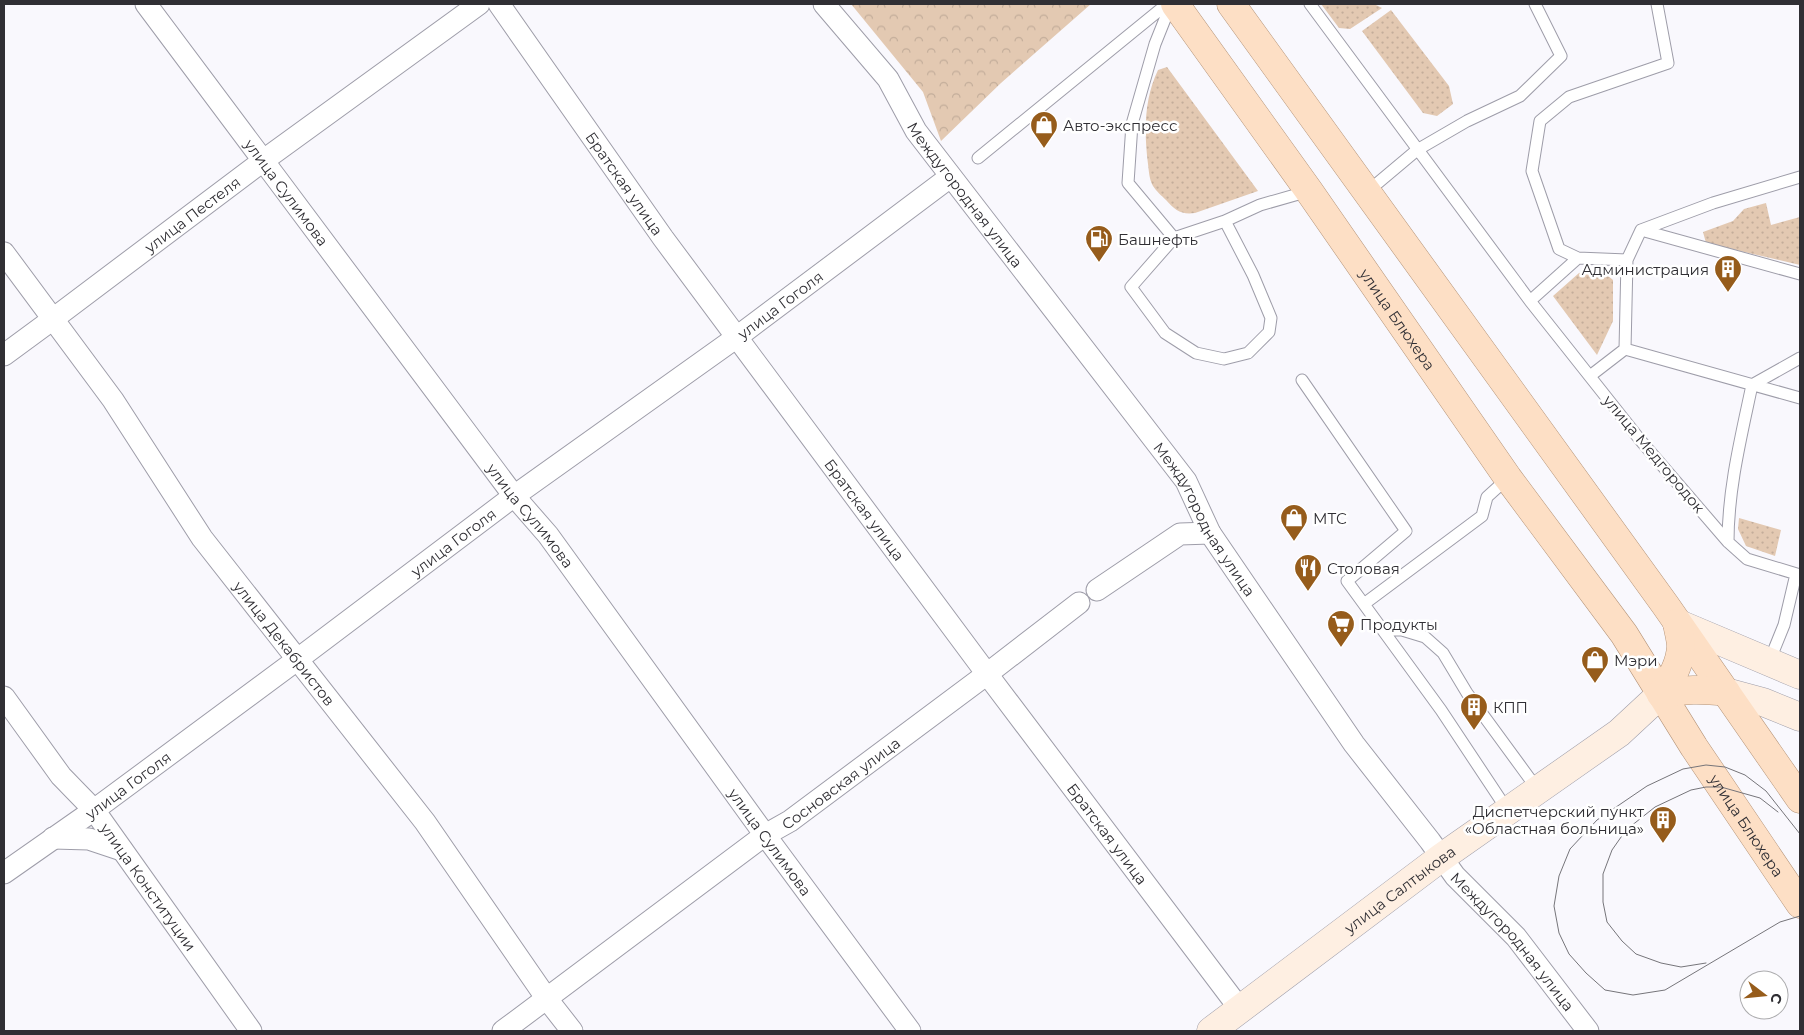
<svg xmlns="http://www.w3.org/2000/svg" width="1804" height="1035" font-family="Montserrat,sans-serif">
  <style>
    .grass { fill: url(#grass-dots) }
    .forest { fill: url(#forest-crowns) }
    .lines { fill: none; stroke-linecap: round; stroke-linejoin: round }
    .service-casing { stroke: #9e9da9; stroke-width: 13 }
    .minor-casing { stroke: #9e9da9; stroke-width: 23 }
    .secondary-casing { stroke: #9e9da9; stroke-width: 29 }
    .primary-casing { stroke: #b49479; stroke-width: 29 }
    .service { stroke: #fff; stroke-width: 11 }
    .minor { stroke: #fff; stroke-width: 21 }
    .secondary { stroke: #feefe2; stroke-width: 28 }
    .primary { stroke: #fddfc5; stroke-width: 28 }
    .tram { stroke: #76757a; stroke-width: 1 }
    .labels { text-anchor: middle; dominant-baseline: central; stroke-width: 5; stroke-linejoin: round; paint-order: stroke }
    .poi-label { font-size: 15px; fill: #302f34; stroke: #fff; text-anchor: start }
    .street-label { font-size: 15px; fill: #302f34; stroke: #fff }
  </style>
  <defs>
    <pattern id="grass-dots" width="8" height="8" patternUnits="userSpaceOnUse" patternTransform="scale(1.25)"><rect width="8" height="8" fill="#e3c9b2"/><path d="M2 2h.1M6 6h.1" fill="none" stroke="#c3ad9a" stroke-width="1.8" stroke-linecap="round"/></pattern>
    <pattern id="forest-crowns" width="20" height="18" patternUnits="userSpaceOnUse" patternTransform="scale(1.25)"><rect width="20" height="18" fill="#e3c9b2"/><path d="M2 6a3 3 0 1 1 6 0M12 15a3 3 0 1 1 6 0" fill="none" stroke="#c3ad9a"/></pattern>
  </defs>
  <rect width="100%" height="100%" fill="#f9f8fd"/>
  <!-- grass -->
  <path class="grass" d="M1321 4H1374L1382 8 1350 29 1339 28Z
    M1391 10 1449 86 1453 104 1437 116 1423 113 1362 31Z
    M1167 67 1258 191 1195 213C1181 215 1175 210 1166 200 1162 196 1156 191 1153 186 1149 179 1149 171 1148 164 1144 132 1144 99 1158 70Z
    M1766 203 1771 225 1800 217V265L1706 243 1703 232 1733 221 1744 209Z
    M1600 269 1613 280V321L1597 355 1553 296 1579 273Z
    M1739 518 1781 530 1775 556 1746 546 1738 529Z"/>
  <!-- forest -->
  <path class="forest" d="M851 4H1091L1001 83 941 141 923 92Z"/>
  <g class="lines">
    <defs>
      <path id="service" d="M1171 4 1155 44 1132 124 1128 183 1174 238 1225 221 1260 205 1309 191
        M1310 4 1530 301 1641 441 1728 542 1747 559 1800 575
        M978 158 1167 4
        M1367 192 1417 150 1467 121 1520 96 1561 56 1535 4
        M1641 230 1800 274
        M1174 238 1131 287 1165 333 1196 353 1224 359 1248 353 1269 332 1271 318 1253 275 1225 221
        M1578 258 1559 249 1532 171 1540 121 1569 97 1668 63 1657 4
        M1627 260 1625 349 1800 398
        M1530 301 1578 258 1627 260 1641 230 1713 203 1800 177
        M1590 376 1625 349
        M1302 380 1406 531 1347 581 1441 710 1508 811
        M1728 542C1728 489 1741 437 1752 385L1800 358
        M1364 604 1482 516 1487 497 1508 478
        M1383 630H1402L1425 637 1443 653 1467 693 1538 790
        M1769 662 1784 625 1796 574"/>
      <g id="minor">
        <path id="s1" d="M146 4 514 496 548 535 765 835 910 1031"/>
        <path id="s2" d="M499 4 663 238 987 674 1240 1009"/>
        <path id="s3" d="M824 4 888 79 916 131 1186 481 1210 533 1354 744 1430 841 1455 876 1516 937 1588 1031"/>
        <path id="s4" d="M4 253 113 400 202 538 425 822 547 999 572 1031"/>
        <path id="s5" d="M4 355 53 319 264 160 479 4"/>
        <path d="M1097 590 1180 534 1210 533"/>
        <path id="s6" d="M4 697 61 776 94 810 251 1031"/>
        <path d="M53 838 89 839 122 850"/>
        <path id="s7" d="M4 873 94 810 298 659 514 496 737 337 950 177"/>
        <path id="s8" d="M503 1031 765 835 790 821 987 674 1079 603"/>
      </g>
      <g id="secondary">
        <path d="M1677 623 1800 675"/>
        <path d="M1726 692 1763 702 1800 717"/>
        <path id="s9" d="M1211 1031 1442 857 1619 733 1661 694"/>
      </g>
      <g id="primary">
        <path id="s10" d="M1175 4 1309 191 1508 478 1624 634 1694 747 1800 904"/>
        <path d="M1231 4 1666 606 1800 799"/>
        <path d="M1661 694C1671 680 1680 665 1681 647 1681 639 1678 630 1677 623"/>
        <path d="M1661 694C1684 689 1702 689 1726 692"/>
      </g>
    </defs>
    <!-- service casing -->
    <use href="#service" class="service-casing"/>
    <!-- minor casing -->
    <use href="#minor" class="minor-casing"/>
    <!-- secondary casing -->
    <use href="#secondary" class="secondary-casing"/>
    <!-- primary casing -->
    <use href="#primary" class="primary-casing"/>
    <!-- service -->
    <use href="#service" class="service"/>
    <!-- minor -->
    <use href="#minor" class="minor"/>
    <!-- secondary -->
    <use href="#secondary" class="secondary"/>
    <!-- primary -->
    <use href="#primary" class="primary"/>
    <!-- tram -->
    <path class="tram" d="M1800 834 1766 791 1745 775 1725 767 1706 765 1683 769 1647 786 1597 820 1570 849 1559 876 1554 906 1559 933 1569 954 1586 973 1605 990 1633 995 1665 990 1780 922 1800 916
      M1706 963 1681 967 1661 963 1636 954 1622 941 1607 922 1603 902V874L1612 850 1626 830 1655 807 1691 790 1706 787H1721L1760 798 1778 812"/>
  </g>
  <!-- icons -->
  <defs>
    <symbol id="shop-pin" viewBox="-11 -11 22 30"><path d="M0 17L-7.5 6A9.5 9.5 0 1 1 7.5 6Z" fill="#965c1b" stroke="#fff"/><path d="M-5-2.5h2.3a2.7 3.5 0 0 1 5.4 0H5L5.5 6h-11ZM-1.5-2.5h3a1.5 2.3 0 0 0-3 0Z" fill="#fff"/></symbol>
    <symbol id="fuel-pin" viewBox="-11 -11 22 30"><path d="M0 17L-7.5 6A9.5 9.5 0 1 1 7.5 6Z" fill="#965c1b" stroke="#fff"/><path d="M-5.5-6h7V0h2V4h1.3V-2.5L3-4.5l.8-.8L6-3V5H2.5V1h-1V6h-7ZM-4.2-4.7v3.2H.2V-4.7Z" fill="#fff"/></symbol>
    <symbol id="building-pin" viewBox="-11 -11 22 30"><path d="M0 17L-7.5 6A9.5 9.5 0 1 1 7.5 6Z" fill="#965c1b" stroke="#fff"/><path d="M-4-6H4V6H1V3H-1V6H-4ZM-2.5-4.3h1.7v1.8h-1.7ZM.8-4.3h1.7v1.8H.8ZM-2.5-1h1.7V.8h-1.7ZM.8-1h1.7V.8H.8Z" fill="#fff"/></symbol>
    <symbol id="restaurant-pin" viewBox="-11 -11 22 30"><path d="M0 17L-7.5 6A9.5 9.5 0 1 1 7.5 6Z" fill="#965c1b" stroke="#fff"/><path d="M-5-6h1v4h1v-4h1v4h1v-4h1v5L-1.5 .5V6h-2V.5L-5-1ZM5-6V6H3V1.5H1.5Q1.5-4 5-6Z" fill="#fff"/></symbol>
    <symbol id="supermarket-pin" viewBox="-11 -11 22 30"><path d="M0 17L-7.5 6A9.5 9.5 0 1 1 7.5 6Z" fill="#965c1b" stroke="#fff"/><path d="M-6-5.5h2.5l.6 2H6L4.5 2H-2.5L-4.4-4H-6ZM-1.5 3.2a1.3 1.3 0 1 0 .1 0ZM3 3.2a1.3 1.3 0 1 0 .1 0Z" fill="#fff"/></symbol>
  </defs>
  <g fill-rule="evenodd">
    <use href="#shop-pin" x="1028" y="109" width="32" height="43"/>
    <use href="#fuel-pin" x="1083" y="223" width="32" height="43"/>
    <use href="#building-pin" x="1712" y="253" width="32" height="43"/>
    <use href="#shop-pin" x="1278" y="502" width="32" height="43"/>
    <use href="#restaurant-pin" x="1292" y="552" width="32" height="43"/>
    <use href="#supermarket-pin" x="1325" y="608" width="32" height="43"/>
    <use href="#shop-pin" x="1579" y="644" width="32" height="43"/>
    <use href="#building-pin" x="1458" y="691" width="32" height="43"/>
    <use href="#building-pin" x="1647" y="804" width="32" height="43"/>
  </g>
  <g class="labels">
    <!-- poi labels -->
    <g class="poi-label">
      <text x="1063" y="125">Авто-экспресс</text>
      <text x="1118" y="239">Башнефть</text>
      <text x="1709" y="269" text-anchor="end">Администрация</text>
      <text x="1313" y="518">МТС</text>
      <text x="1327" y="568">Столовая</text>
      <text x="1360" y="624">Продукты</text>
      <text x="1614" y="660">Мэри</text>
      <text x="1493" y="707">КПП</text>
      <text x="1644" y="811" text-anchor="end">Диспетчерский пункт<tspan x="1644" dy="17">«Областная больница»</tspan></text>
    </g>
    <!-- street labels -->
    <g class="street-label">
      <text stroke="none"><textPath href="#s2" startOffset="219">Братская улица</textPath></text>
      <text stroke="none"><textPath href="#s1" startOffset="235">улица Сулимова</textPath></text>
      <text stroke="none"><textPath href="#s3" startOffset="238">Междугородная улица</textPath></text>
      <text stroke="none"><textPath href="#s5" startOffset="235">улица Пестеля</textPath></text>
      <text stroke="none"><textPath href="#s7" startOffset="962">улица Гоголя</textPath></text>
      <text stroke="none"><textPath href="#s10" startOffset="386">улица Блюхера</textPath></text>
      <text transform="translate(1654 454) rotate(50)">улица Медгородок</text>
      <text stroke="none"><textPath href="#s2" startOffset="624">Братская улица</textPath></text>
      <text stroke="none"><textPath href="#s1" startOffset="640">улица Сулимова</textPath></text>
      <text stroke="none"><textPath href="#s3" startOffset="642">Междугородная улица</textPath></text>
      <text stroke="none"><textPath href="#s7" startOffset="558">улица Гоголя</textPath></text>
      <text stroke="none"><textPath href="#s4" startOffset="481">улица Декабристов</textPath></text>
      <text stroke="none"><textPath href="#s8" startOffset="419">Сосновская улица</textPath></text>
      <text stroke="none"><textPath href="#s7" startOffset="152">улица Гоголя</textPath></text>
      <text stroke="none"><textPath href="#s10" startOffset="1001">улица Блюхера</textPath></text>
      <text stroke="none"><textPath href="#s2" startOffset="1029">Братская улица</textPath></text>
      <text stroke="none"><textPath href="#s1" startOffset="1045">улица Сулимова</textPath></text>
      <text stroke="none"><textPath href="#s6" startOffset="239">улица Конституции</textPath></text>
      <text stroke="none"><textPath href="#s9" startOffset="236">улица Салтыкова</textPath></text>
      <text stroke="none"><textPath href="#s3" startOffset="1166">Междугородная улица</textPath></text>
    </g>
  </g>
  <!-- border -->
  <rect width="1804" height="1035" fill="none" stroke="#302f34" stroke-width="10"/>
  <!-- north arrow -->
  <g transform="translate(1764 995) rotate(106)"><circle r="24" fill="#ffffff" stroke="#acacae"/>
  <path d="M0-4L9 19L0 12L-9 19Z" fill="#965c1b"/>
  <text y="-8" font-size="14" font-weight="bold" text-anchor="middle" fill="#302f34">С</text>
  </g>
</svg>
